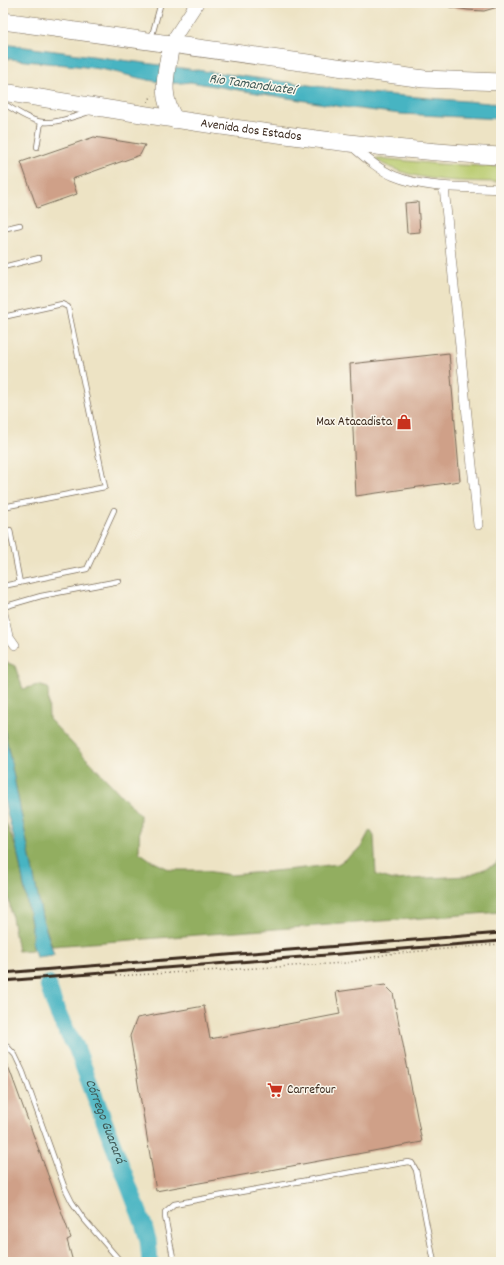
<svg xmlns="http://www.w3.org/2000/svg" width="504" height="1265" font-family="Dekko,sans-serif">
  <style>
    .green { fill: #b8ca6d; stroke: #7a7a46 }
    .forest { fill: #92ae60; stroke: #666c3f }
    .water { fill: #46b4c2; stroke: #406f70 }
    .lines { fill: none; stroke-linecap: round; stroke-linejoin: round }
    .river { stroke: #46b4c2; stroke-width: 17 }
    .building { fill: #cfa088 }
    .lane-casing { stroke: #796b58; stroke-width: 6 }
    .street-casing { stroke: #796b58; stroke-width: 10 }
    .secondary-casing { stroke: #796b58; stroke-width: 14 }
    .highway-casing { stroke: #796b58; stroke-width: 18 }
    .path { stroke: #796b58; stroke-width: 1.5; stroke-dasharray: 1 3; stroke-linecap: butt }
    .lane { stroke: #fff; stroke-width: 4.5 }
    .street { stroke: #fff; stroke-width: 9 }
    .secondary { stroke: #fff; stroke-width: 13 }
    .highway { stroke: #fff; stroke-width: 17 }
    .rail { stroke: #3b2a1e; stroke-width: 3 }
    .labels { text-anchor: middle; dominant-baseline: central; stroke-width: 3; stroke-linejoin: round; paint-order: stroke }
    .street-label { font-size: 13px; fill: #3b2a1e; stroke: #fbf7ec }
    .poi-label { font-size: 13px; fill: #3b2a1e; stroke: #fbf7ec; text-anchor: end }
    .water-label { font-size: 14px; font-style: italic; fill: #3f5a57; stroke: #fbf7ec }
  </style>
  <rect width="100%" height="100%" fill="#fbf7ec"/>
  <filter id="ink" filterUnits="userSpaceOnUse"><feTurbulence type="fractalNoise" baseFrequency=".025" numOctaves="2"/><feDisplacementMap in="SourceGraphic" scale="8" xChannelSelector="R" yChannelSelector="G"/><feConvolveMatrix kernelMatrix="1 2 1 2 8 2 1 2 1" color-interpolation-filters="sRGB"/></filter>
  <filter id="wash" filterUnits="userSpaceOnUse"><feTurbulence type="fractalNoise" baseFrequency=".012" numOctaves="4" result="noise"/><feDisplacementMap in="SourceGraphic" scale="16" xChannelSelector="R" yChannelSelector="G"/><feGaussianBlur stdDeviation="0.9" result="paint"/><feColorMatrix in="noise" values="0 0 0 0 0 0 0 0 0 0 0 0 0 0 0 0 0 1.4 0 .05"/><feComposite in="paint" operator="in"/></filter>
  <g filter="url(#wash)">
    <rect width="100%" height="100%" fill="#ede3c4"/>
    <!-- green -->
    <path class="green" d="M377 158 438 164 501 167V182C457 181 415 183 376 160Z"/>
    <!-- forest -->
    <path class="forest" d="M6 662 15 666 23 689 38 685 48 688 49 719 140 815 139 852 152 861 171 870H200L231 875 295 869 338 864 360 849 370 830 374 836 376 875 394 880 466 876 495 865 501 857V912L52 946 42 917 3 723V663Z
      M3 816 17 850 32 928 33 950 18 951 3 867Z"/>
    <!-- water -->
    <path class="water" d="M3 44 368 93 501 104V119L401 114 343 107 190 82C160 87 129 74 100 69 68 64 35 63 3 58Z
      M3 723 42 917 54 955 36 957 32 943V928L17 850 3 797Z"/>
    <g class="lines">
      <!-- river -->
      <path class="river" id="s1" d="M48 984C54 1008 63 1027 76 1047L143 1223 148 1240 150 1262"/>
    </g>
    <g id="blocks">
      <!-- building -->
      <path class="building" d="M451 3H501V6L484 11 468 10 449 7Z
        M94 137 145 145 140 155 72 179 77 194 37 208 21 162Z
        M418 202 420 232 407 233 405 203Z
        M449 353 460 481 356 496 350 364Z
        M385 985 393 993 422 1142 156 1191 130 1036 137 1018 204 1006 210 1039 340 1014 336 992Z
        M3 1052 71 1238 67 1240 73 1262H3Z"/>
    </g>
  </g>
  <g filter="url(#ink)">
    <use href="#blocks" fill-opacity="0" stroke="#796b58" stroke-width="1"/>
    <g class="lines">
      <defs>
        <path id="lane" d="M151 39 160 6
          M3 103C42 128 45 126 89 112
          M37 147 41 122
          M3 229 20 225
          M3 267 39 258
          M3 317 62 304 68 307 105 487 3 507
          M10 530 20 583
          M3 586 87 569 114 510
          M3 607 41 596 119 581
          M3 1042 15 1055 23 1072 64 1186 72 1202 83 1218 121 1262
          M174 1262 165 1217V1212L174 1204 408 1162 412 1163 416 1170 434 1262"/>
        <path id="street" d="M352 146C365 157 378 169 394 176 425 189 467 187 501 189
          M444 187 478 525
          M3 613 8 635 15 645"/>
        <path id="secondary" d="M171 43 197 3"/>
        <g id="highway">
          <path d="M3 21 424 79 501 82"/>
          <path d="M171 43C167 73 158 93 175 120"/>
          <path id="s2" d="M3 92C95 107 186 122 278 134 352 144 426 153 501 156"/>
        </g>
      </defs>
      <!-- lane casing -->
      <use href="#lane" class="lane-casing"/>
      <!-- street casing -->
      <use href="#street" class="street-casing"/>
      <!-- secondary casing -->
      <use href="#secondary" class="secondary-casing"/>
      <!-- highway casing -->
      <use href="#highway" class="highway-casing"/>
      <!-- path -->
      <path class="path" d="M148 102 152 95
        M116 976 346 963 388 954 501 944"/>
      <!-- lane -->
      <use href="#lane" class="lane"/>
      <!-- street -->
      <use href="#street" class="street"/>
      <!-- secondary -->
      <use href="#secondary" class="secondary"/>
      <!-- highway -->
      <use href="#highway" class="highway"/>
      <!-- rail -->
      <path class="rail" d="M3 973 501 933
        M3 981 501 941"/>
    </g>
  </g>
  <!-- icons -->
  <defs>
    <symbol id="shop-bare" viewBox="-9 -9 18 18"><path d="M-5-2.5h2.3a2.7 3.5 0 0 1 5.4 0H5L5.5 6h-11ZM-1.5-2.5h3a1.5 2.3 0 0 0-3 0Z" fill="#c8321e" stroke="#fbf7ec" stroke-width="2.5" paint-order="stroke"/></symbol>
    <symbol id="supermarket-bare" viewBox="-9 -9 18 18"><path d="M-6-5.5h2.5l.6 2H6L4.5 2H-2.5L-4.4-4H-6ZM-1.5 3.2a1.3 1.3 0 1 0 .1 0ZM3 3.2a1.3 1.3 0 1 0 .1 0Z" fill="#c8321e" stroke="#fbf7ec" stroke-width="2.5" paint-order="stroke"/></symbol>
  </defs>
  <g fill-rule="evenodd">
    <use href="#shop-bare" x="393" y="411" width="22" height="22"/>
    <use href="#supermarket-bare" x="264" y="1079" width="22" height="22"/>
  </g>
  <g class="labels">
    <!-- street labels -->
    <g class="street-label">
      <text stroke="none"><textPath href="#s2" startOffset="251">Avenida dos Estados</textPath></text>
    </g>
    <!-- poi labels -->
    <g class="poi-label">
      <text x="392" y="422">Max Atacadista</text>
      <text x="287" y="1090" text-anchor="start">Carrefour</text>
    </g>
    <!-- water labels -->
    <g class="water-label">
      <text transform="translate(252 85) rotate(8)">Rio Tamanduateí</text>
      <text stroke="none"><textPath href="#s1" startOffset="149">Córrego Guarará</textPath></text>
    </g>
  </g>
  <!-- margin -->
  <rect width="504" height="1265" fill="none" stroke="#fbf7ec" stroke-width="16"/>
</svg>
